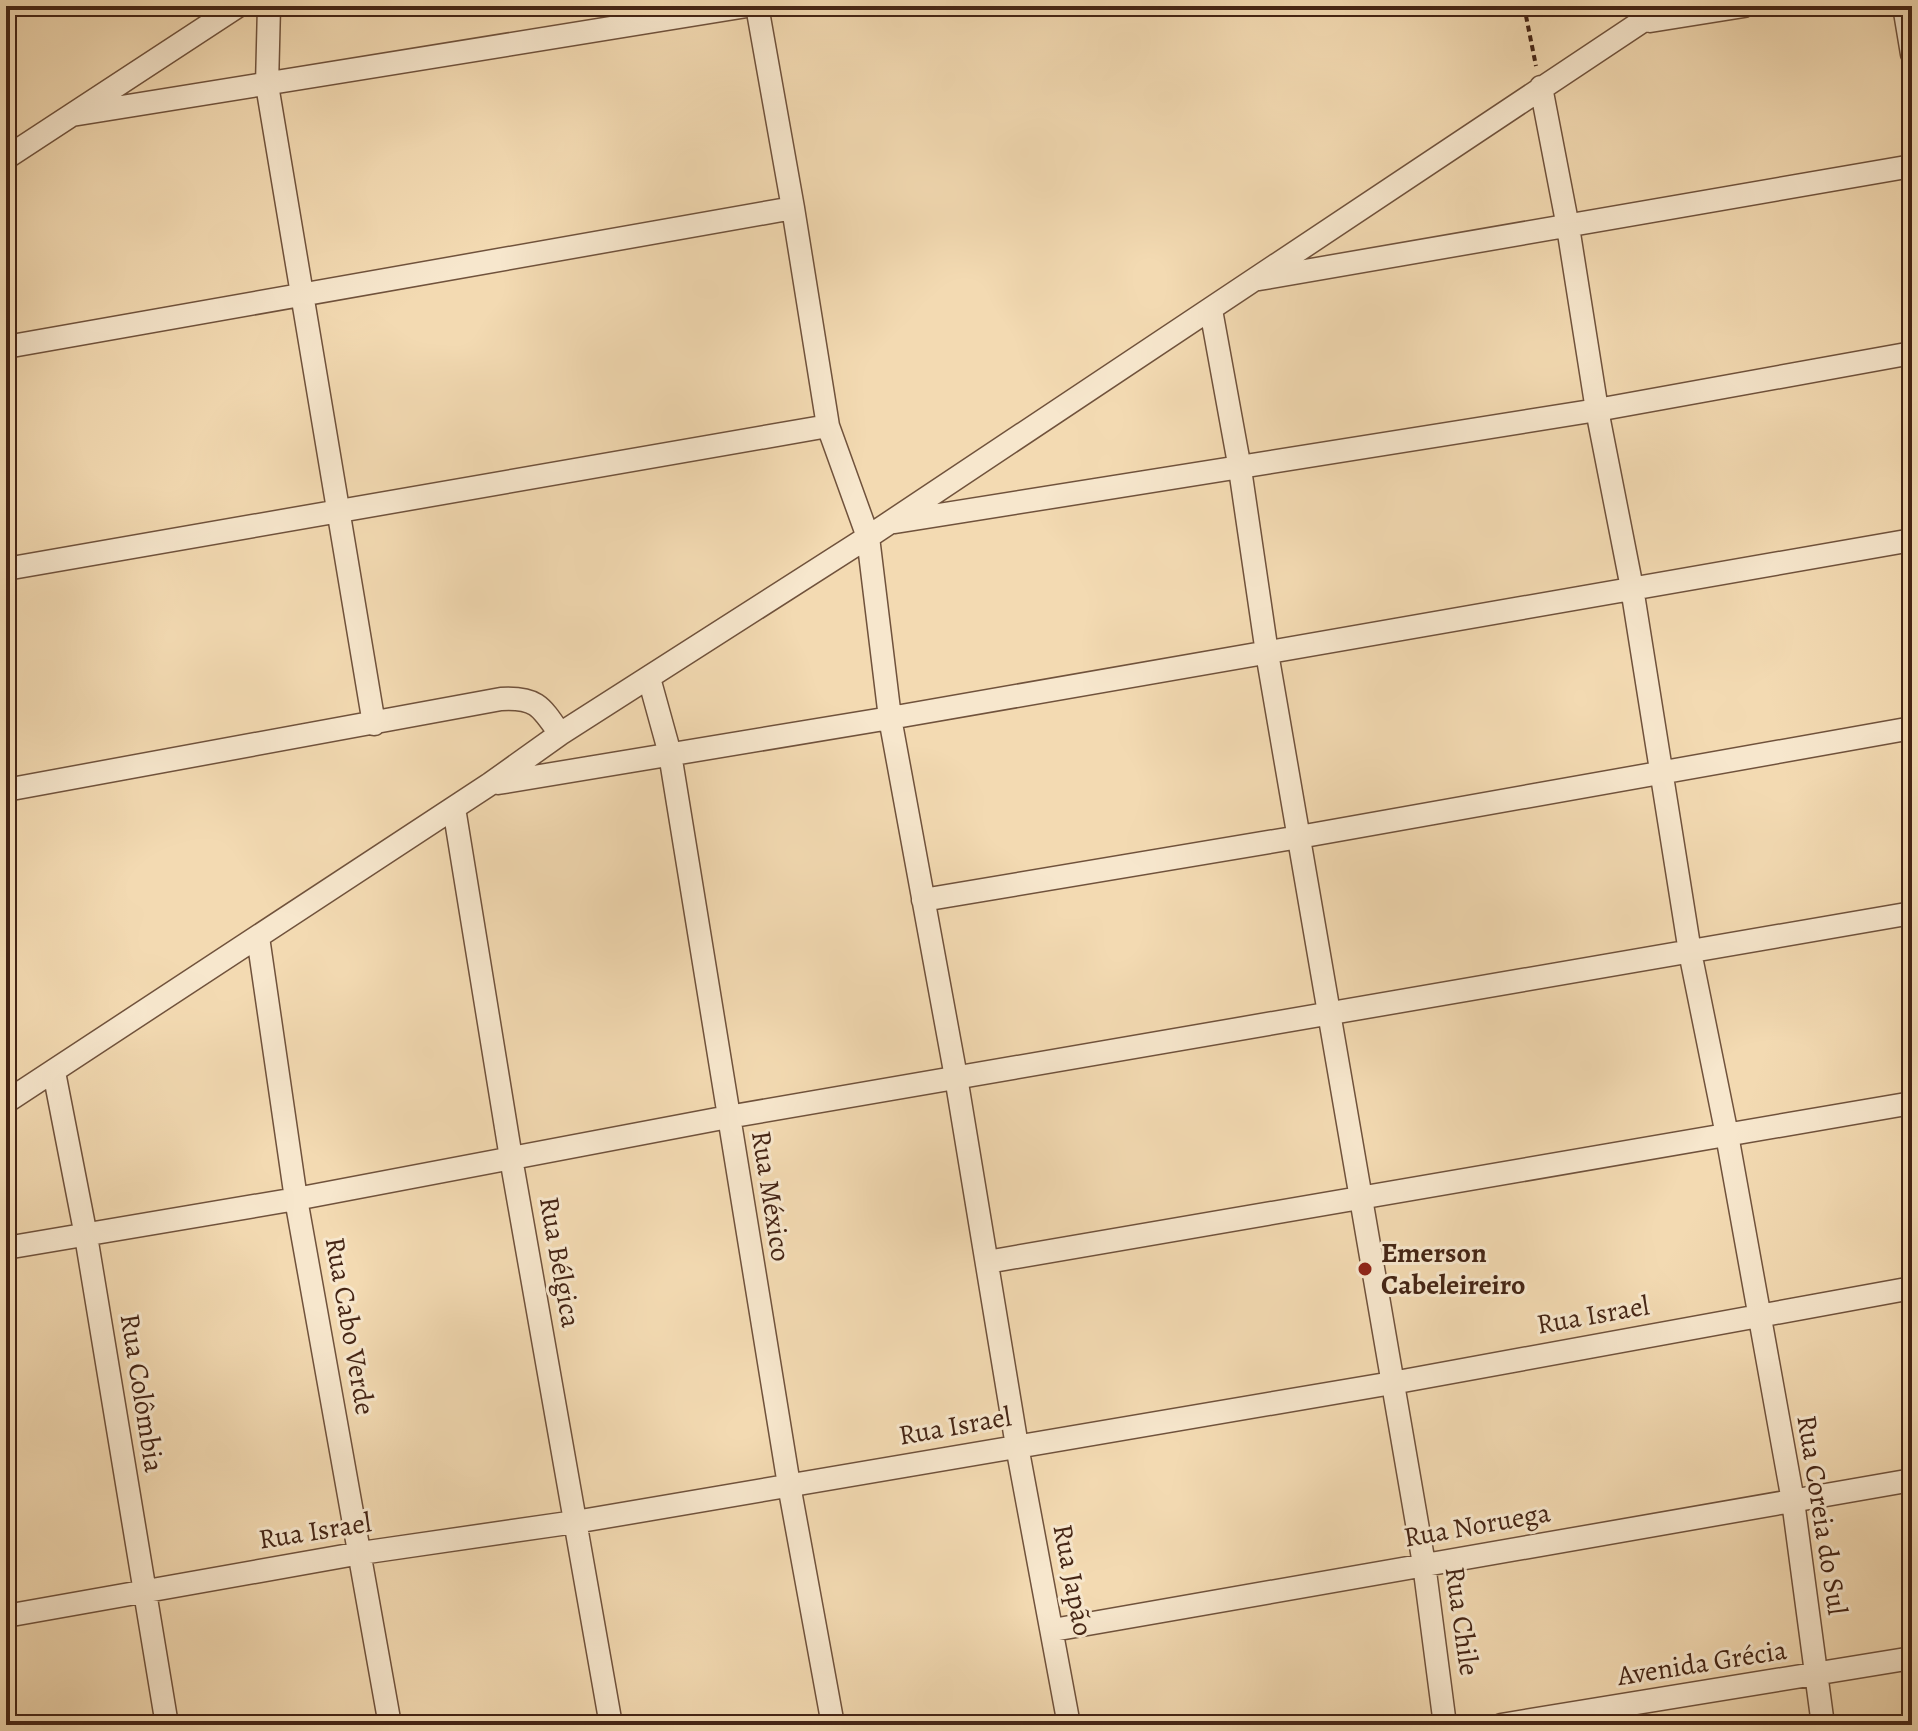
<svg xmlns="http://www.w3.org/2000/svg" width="1918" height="1731" font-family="Alegreya,serif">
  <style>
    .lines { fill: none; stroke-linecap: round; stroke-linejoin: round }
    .street-casing { stroke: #70523c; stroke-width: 25 }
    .path { stroke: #452515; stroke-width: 4; stroke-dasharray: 6 4; stroke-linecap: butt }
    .street { stroke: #f7e7cd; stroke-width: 22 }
    .poi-dot { fill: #8f2418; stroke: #f7e7cd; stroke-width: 3 }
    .labels { text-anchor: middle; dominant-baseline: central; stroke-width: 6; stroke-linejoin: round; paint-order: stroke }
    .street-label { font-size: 28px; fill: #452515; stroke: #f7e7cd }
    .poi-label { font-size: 28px; font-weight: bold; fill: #452515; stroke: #f7e7cd; text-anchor: start }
  </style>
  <rect width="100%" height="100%" fill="#f3dab2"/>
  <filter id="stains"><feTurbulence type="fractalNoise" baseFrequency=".0025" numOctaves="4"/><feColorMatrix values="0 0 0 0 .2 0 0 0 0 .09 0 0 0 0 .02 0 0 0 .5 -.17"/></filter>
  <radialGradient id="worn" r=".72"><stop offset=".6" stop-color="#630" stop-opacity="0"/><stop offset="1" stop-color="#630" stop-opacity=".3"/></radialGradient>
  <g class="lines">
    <defs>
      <path id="street" d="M269 6 267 85 374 724
        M757 6 793 208 828 426 868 537 890 718 956 1077 1017 1446 1069 1725
        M1904 6 1912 54
        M1650 21 1744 6
        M1541 87 1568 227 1597 410 1632 588 1690 952 1727 1135 1793 1501 1823 1725
        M72 115 747 6
        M6 158 238 6
        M1259 279 1912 166
        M1211 310 1240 469 1267 653 1424 1564 1445 1725
        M6 347 793 208
        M895 522 1597 410 1912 353
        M6 569 828 426
        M649 678 670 754 789 1485 833 1725
        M498 783 890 718 1912 540
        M6 790 501 699C536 697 541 706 560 734
        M454 808 511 1158 611 1725
        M923 900 1299 837 1912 728
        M258 937 296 1199 390 1725
        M54 1072 86 1236 167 1725
        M6 1102 490 784 560 734 868 537 1665 6
        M6 1248 296 1199 728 1117 1912 913
        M987 1262 1912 1103
        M6 1616 361 1553 575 1522 1392 1383 1912 1288
        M1053 1630 1912 1480
        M1501 1725 1912 1658"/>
    </defs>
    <!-- street casing -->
    <use href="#street" class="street-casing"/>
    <!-- path -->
    <path class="path" d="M1524 6 1536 66"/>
    <!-- street -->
    <use href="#street" class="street"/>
  </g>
  <!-- markers -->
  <circle class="poi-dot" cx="1365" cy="1269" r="8"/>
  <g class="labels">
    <!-- street labels -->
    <g class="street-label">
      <text transform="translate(771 1196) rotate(81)">Rua México</text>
      <text transform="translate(560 1262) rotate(80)">Rua Bélgica</text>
      <text transform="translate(1593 1315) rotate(-10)">Rua Israel</text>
      <text transform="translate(350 1326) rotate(80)">Rua Cabo Verde</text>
      <text transform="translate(142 1393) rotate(81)">Rua Colômbia</text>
      <text transform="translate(955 1426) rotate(-10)">Rua Israel</text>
      <text transform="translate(1822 1515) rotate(81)">Rua Coreia do Sul</text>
      <text transform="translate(1477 1525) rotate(-10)">Rua Noruega</text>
      <text transform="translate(315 1531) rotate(-9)">Rua Israel</text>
      <text transform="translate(1073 1580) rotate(79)">Rua Japão</text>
      <text transform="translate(1462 1621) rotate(82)">Rua Chile</text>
      <text transform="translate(1702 1663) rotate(-9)">Avenida Grécia</text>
    </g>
    <!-- poi labels -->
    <g class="poi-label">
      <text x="1381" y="1253">Emerson<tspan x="1381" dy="32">Cabeleireiro</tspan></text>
    </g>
  </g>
  <!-- margin -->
  <rect width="1918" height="1731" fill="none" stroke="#f3dab2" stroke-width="32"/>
  <rect x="8" y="8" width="1902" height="1715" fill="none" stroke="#452515" stroke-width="4"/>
  <rect x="16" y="16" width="1886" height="1699" fill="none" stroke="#452515" stroke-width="2"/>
  <rect width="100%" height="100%" filter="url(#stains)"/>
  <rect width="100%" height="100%" fill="url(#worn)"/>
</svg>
